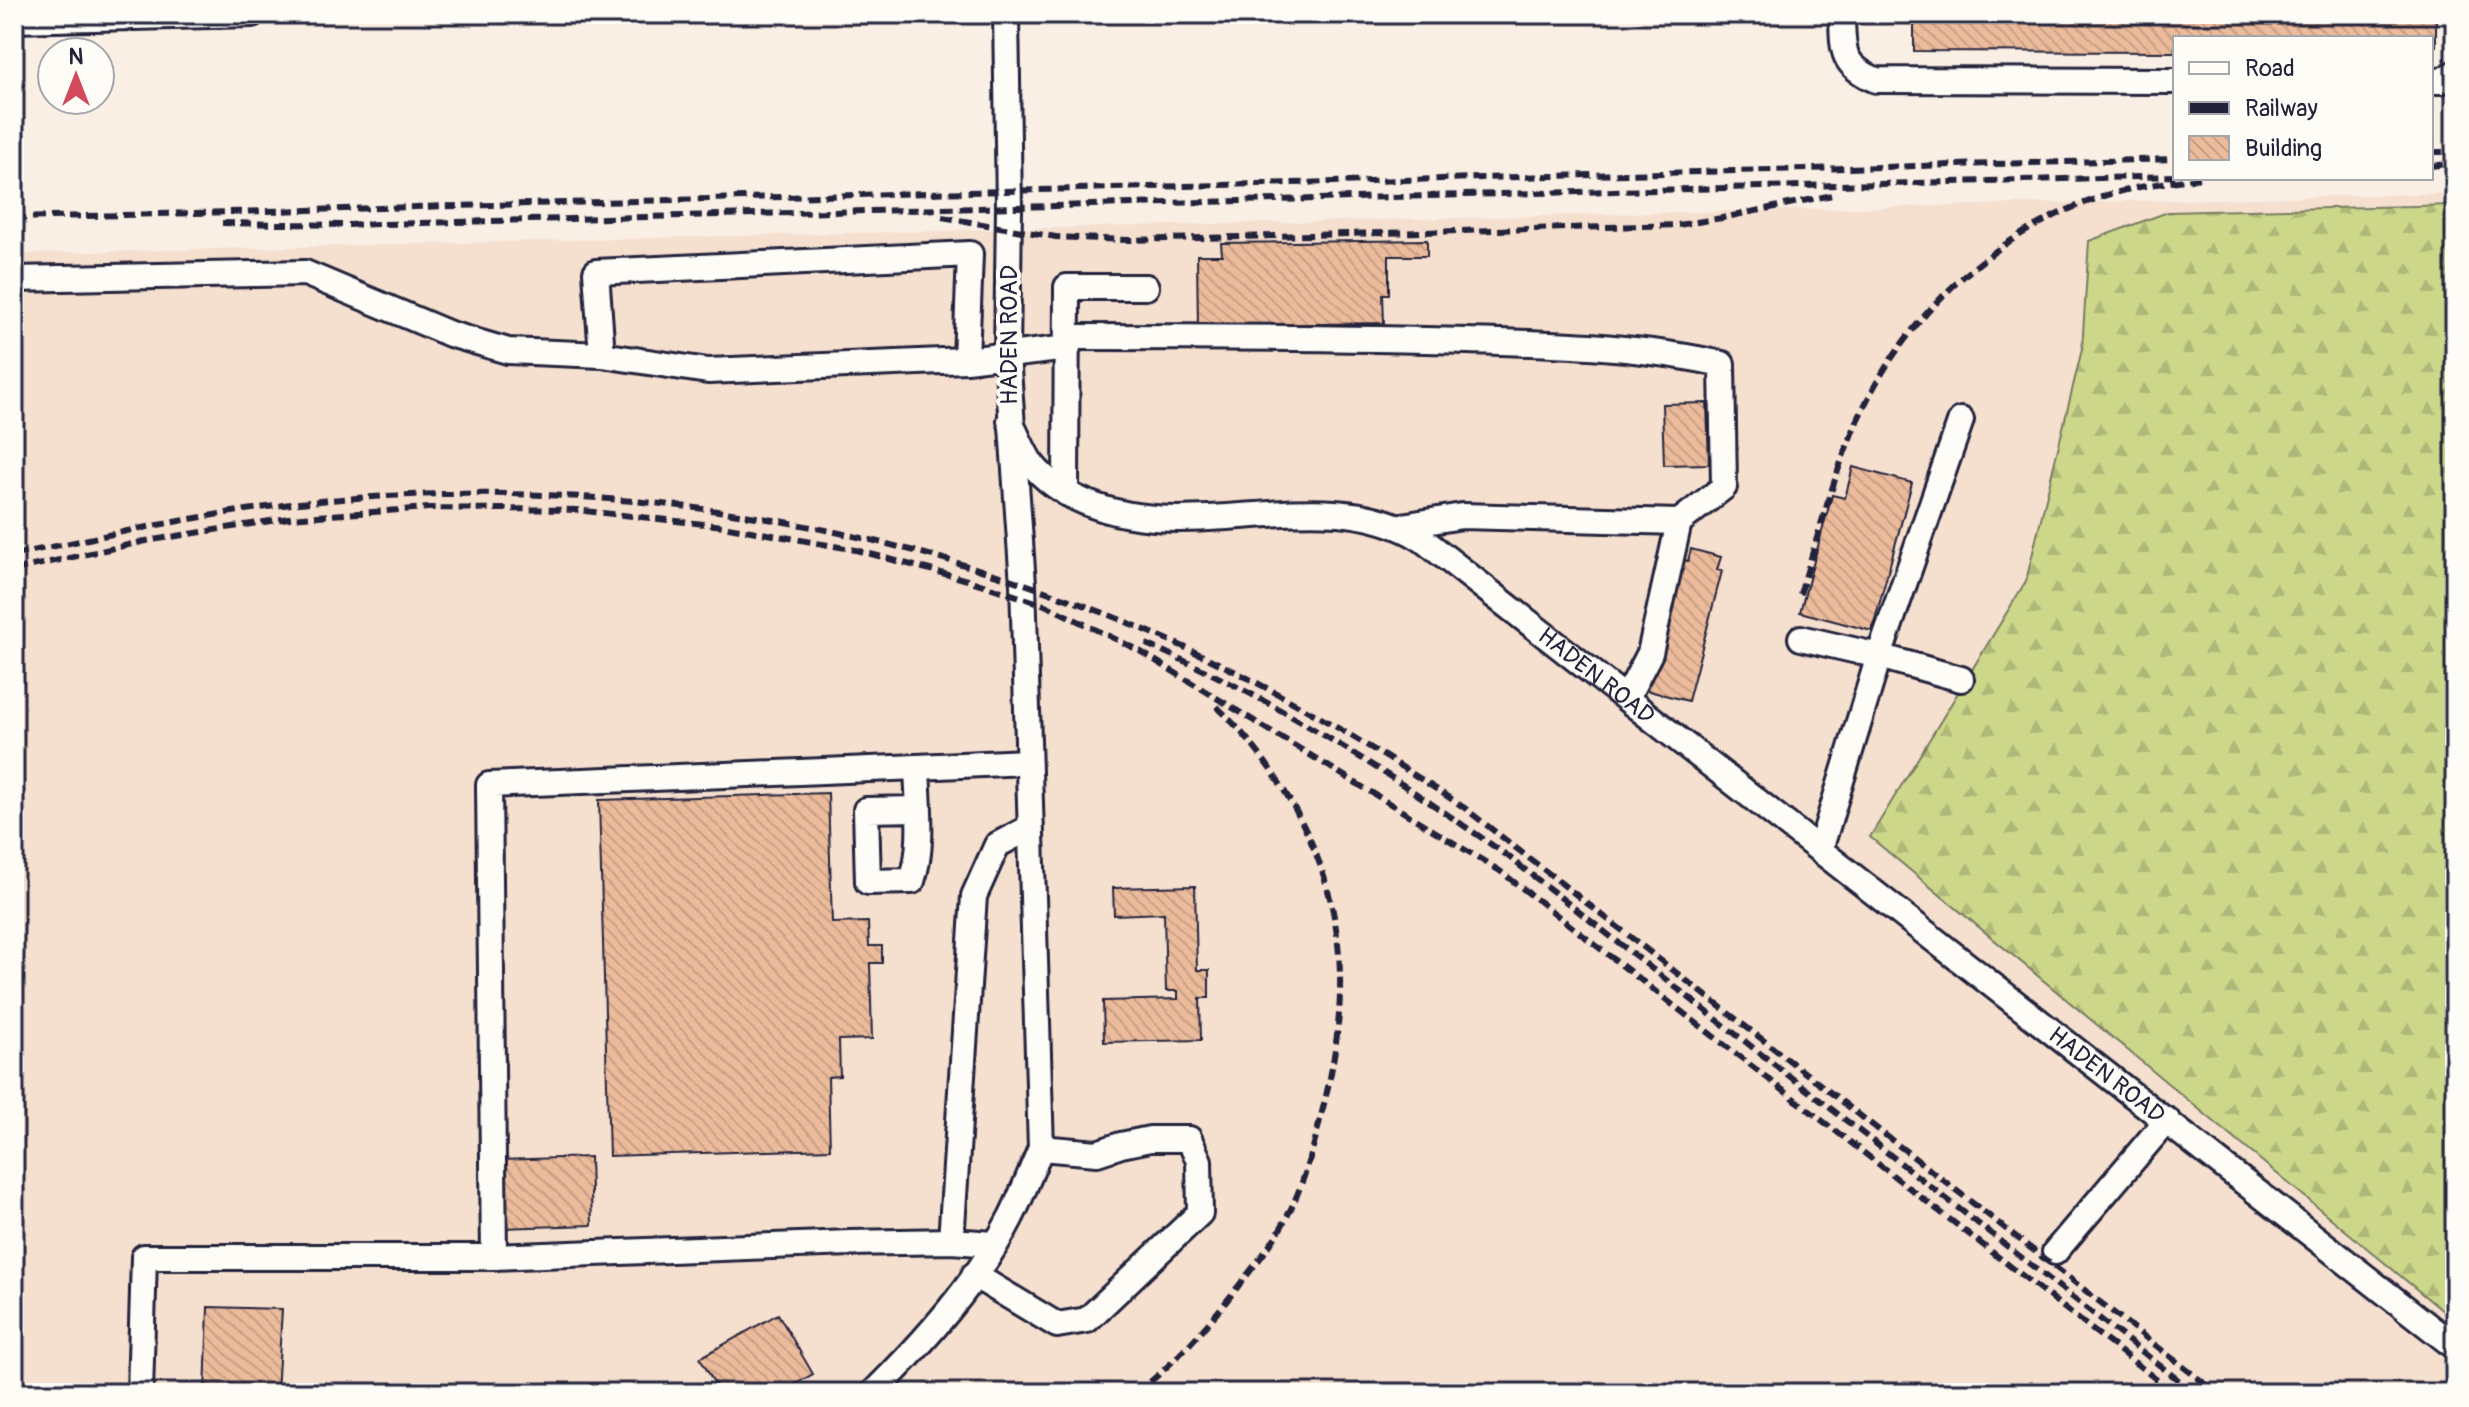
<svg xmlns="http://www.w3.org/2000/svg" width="2469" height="1407" font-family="Pangolin,sans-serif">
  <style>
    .built { fill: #f5dfcf }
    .forest { fill: url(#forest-firs); stroke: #777c62; stroke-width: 2 }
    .building { fill: url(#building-back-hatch); stroke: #22223b; stroke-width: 2 }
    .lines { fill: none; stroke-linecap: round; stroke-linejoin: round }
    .minor-casing { stroke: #22223b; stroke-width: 30 }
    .minor { stroke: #fdfcf7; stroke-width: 24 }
    .rail { stroke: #22223b; stroke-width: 6; stroke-dasharray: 12 6; stroke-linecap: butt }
    .labels { text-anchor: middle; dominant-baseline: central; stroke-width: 8; stroke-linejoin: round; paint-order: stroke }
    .street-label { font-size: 24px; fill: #22223b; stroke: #fdfcf7 }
  </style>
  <defs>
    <pattern id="forest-firs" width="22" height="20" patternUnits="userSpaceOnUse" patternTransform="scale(2)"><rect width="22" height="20" fill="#ccd78a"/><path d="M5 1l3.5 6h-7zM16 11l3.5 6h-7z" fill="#afb878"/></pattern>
    <pattern id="building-back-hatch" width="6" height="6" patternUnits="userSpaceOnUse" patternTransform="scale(2)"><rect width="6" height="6" fill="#ebbb9b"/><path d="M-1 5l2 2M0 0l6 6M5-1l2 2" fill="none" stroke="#c9a086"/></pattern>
  </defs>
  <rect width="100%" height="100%" fill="#f9efe5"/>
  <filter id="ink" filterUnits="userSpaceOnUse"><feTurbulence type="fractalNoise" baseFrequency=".0125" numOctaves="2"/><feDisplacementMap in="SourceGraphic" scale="16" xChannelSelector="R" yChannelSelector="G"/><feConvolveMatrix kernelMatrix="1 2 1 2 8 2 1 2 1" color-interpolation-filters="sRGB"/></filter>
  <g filter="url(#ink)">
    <!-- built -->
    <path class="built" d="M2455 193V1393H14V254Z"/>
    <!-- forest -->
    <path class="forest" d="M2455 205V1321L1870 837 2026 581 2082 349 2089 241 2168 212Z"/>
    <!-- building -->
    <path class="building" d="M1914 14 2436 16V46H2431V38H2175V52L1914 51Z
      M1427 240V256H1389V294H1383L1384 323 1198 326 1197 255H1222L1221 243Z
      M1707 403 1709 464 1664 465 1662 404Z
      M1853 467 1912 483 1872 631 1800 612 1832 495 1845 498Z
      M1691 549 1721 557 1717 570 1722 571 1688 701 1641 689 1675 558 1688 561Z
      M828 793 832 923 868 922 869 946H882V963H870L872 1039 839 1040 840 1076 828 1077 830 1149 609 1156 599 800Z
      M1195 886 1197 970H1209V998H1200L1201 1040 1104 1042 1103 1001 1178 999V991H1166L1164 913 1114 915 1113 888Z
      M590 1157 592 1225 501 1228 499 1160Z
      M208 1307 282 1309 277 1393H205Z
      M778 1314 813 1374 779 1393H720L700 1358Z"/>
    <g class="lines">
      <defs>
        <g id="minor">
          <path d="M1842 14C1843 49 1840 65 1876 80L2175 81"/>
          <path d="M14 20 252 14"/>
          <path d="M2431 81H2441L2455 73"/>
          <path d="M14 279 305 273 450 334 508 351 602 355 708 371 966 360 1068 348"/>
          <path d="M1068 337C1201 337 1335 337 1468 341 1554 344 1638 345 1722 364L1724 487 1679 522 1462 516 1402 526"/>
          <path d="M602 355 596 272 970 254 966 360"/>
          <path d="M1961 420 1879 656 1961 679"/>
          <path id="s1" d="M1010 421C1016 434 1022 448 1029 460 1040 476 1058 489 1076 498 1190 553 1319 475 1422 539L2455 1347"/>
          <path d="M1066 493 1067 287H1146"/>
          <path d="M1801 638 1879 656 1820 850"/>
          <path d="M1627 697 1650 653 1679 522"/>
          <path d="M918 809 866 810 868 882 912 881C924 846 918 804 917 767L1027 762"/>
          <path d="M951 1241 974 896 997 845 1029 828"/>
          <path d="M2055 1252 2167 1120"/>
          <path d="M494 1257 489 785 917 767"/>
          <path d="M974 1275 1057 1325 1087 1320 1200 1213 1199 1161 1189 1139H1150L1121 1145 1097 1153 1041 1148"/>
          <path d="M140 1393 144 1257H494L850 1243 951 1241 994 1244"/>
          <path d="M873 1393C924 1342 978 1282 1011 1217 1022 1195 1031 1171 1041 1148L1023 584 1007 355 1009 208 1006 14"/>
        </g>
      </defs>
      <!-- minor casing -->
      <use href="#minor" class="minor-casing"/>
      <!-- minor -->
      <use href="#minor" class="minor"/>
      <!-- rail -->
      <path class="rail" d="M2431 152H2455
        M2431 166 2455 163
        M942 217 1056 237 1129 240 1678 225 1722 218 1837 194
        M14 218 2175 159
        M222 223 345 225 2175 176
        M14 555C106 535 198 515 291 504 594 470 907 521 1184 647 1282 692 1373 747 1462 806L2217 1393
        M14 570 146 541 289 518 428 508 576 510 723 526 856 550 971 581 1045 605 1138 650 1500 871 2174 1393
        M1800 594C1819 534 1834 472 1860 415 1908 310 2004 224 2115 193 2142 185 2171 182 2199 178
        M1146 644C1275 698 1391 775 1505 854L2195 1393
        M1136 1393C1177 1362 1208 1325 1240 1284 1255 1265 1270 1247 1282 1226 1302 1191 1313 1150 1322 1112 1352 997 1348 895 1285 792 1265 759 1241 729 1213 703"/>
    </g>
  </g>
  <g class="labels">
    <!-- street labels -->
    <g class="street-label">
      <text transform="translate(1009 335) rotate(-90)">HADEN ROAD</text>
      <text stroke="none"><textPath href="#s1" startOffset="680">HADEN ROAD</textPath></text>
      <text stroke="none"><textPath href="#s1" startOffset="1328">HADEN ROAD</textPath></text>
    </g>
  </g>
  <!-- margin -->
  <rect width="2469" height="1407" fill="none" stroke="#fdfcf7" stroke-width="48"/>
  <rect x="24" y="24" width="2421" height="1359" fill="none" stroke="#22223b" stroke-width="3" filter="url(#ink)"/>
  <!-- legend -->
  <rect x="2173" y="36" width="260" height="144" fill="#fdfcf7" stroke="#a5a5ac" stroke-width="2"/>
  <rect x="2189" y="62" width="40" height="12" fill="#fdfcf7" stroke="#a5a5ac" stroke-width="2"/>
  <text x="2245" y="76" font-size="24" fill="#22223b">Road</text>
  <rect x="2189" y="102" width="40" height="12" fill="#22223b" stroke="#a5a5ac" stroke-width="2"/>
  <text x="2245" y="116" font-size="24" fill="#22223b">Railway</text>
  <rect x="2189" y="136" width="40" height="24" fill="url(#building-back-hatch)" stroke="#a5a5ac" stroke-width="2"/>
  <text x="2245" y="156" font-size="24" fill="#22223b">Building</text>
  <!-- north arrow -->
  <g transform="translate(76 76)"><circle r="38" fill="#fdfcf7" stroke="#a5a5ac" stroke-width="2"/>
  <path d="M0-6L14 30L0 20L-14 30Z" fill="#d1495b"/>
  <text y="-12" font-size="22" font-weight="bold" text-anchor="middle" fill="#22223b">N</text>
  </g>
</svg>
